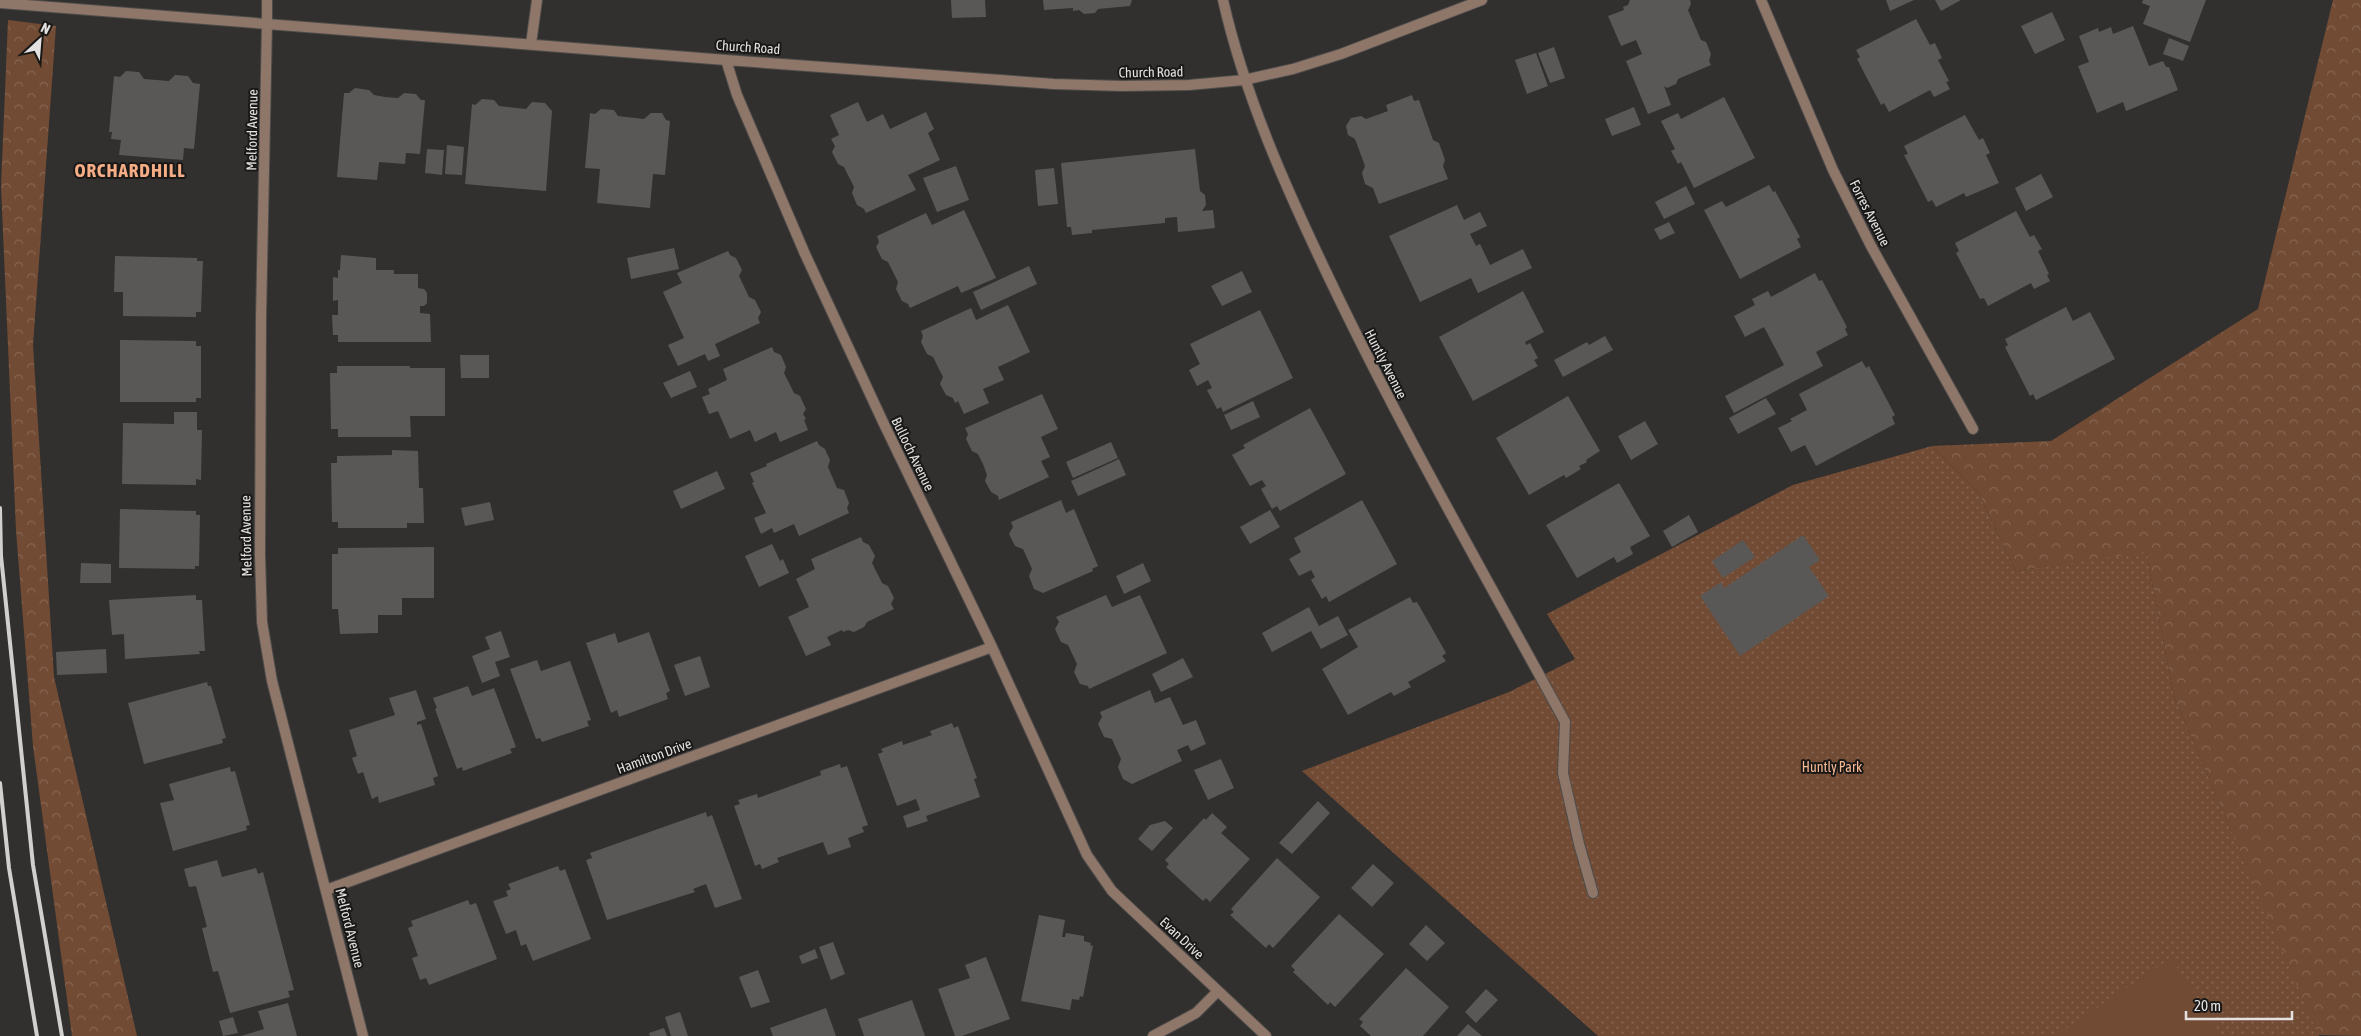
<svg xmlns="http://www.w3.org/2000/svg" width="2361" height="1036" font-family="'Asap Condensed',sans-serif">
  <style>
    .grass { fill: url(#grass-dots) }
    .forest { fill: url(#forest-crowns) }
    .pitch { fill: #724b34 }
    .building { fill: #5a5856 }
    .lines { fill: none; stroke-linecap: round; stroke-linejoin: round }
    .lane-casing { stroke: #4e4c4b; stroke-width: 12 }
    .street-casing { stroke: #4e4c4b; stroke-width: 12 }
    .lane { stroke: #8e7669; stroke-width: 10 }
    .street { stroke: #8e7669; stroke-width: 10 }
    .rail { stroke: #d2d0cf; stroke-width: 4 }
    .labels { text-anchor: middle; dominant-baseline: central; stroke-width: 4; stroke-linejoin: round; paint-order: stroke }
    .street-label { font-size: 14px; fill: #e4e2e1; stroke: #191817 }
    .park-label { font-size: 14px; fill: #f8b995; stroke: #191817 }
    .district-label { font-size: 19px; font-weight: bold; letter-spacing: 1px; fill: #f5ad85; stroke: #191817 }
  </style>
  <defs>
    <pattern id="grass-dots" width="8" height="8" patternUnits="userSpaceOnUse" patternTransform="scale(1.25)"><rect width="8" height="8" fill="#724b34"/><path d="M2 2h.1M6 6h.1" fill="none" stroke="#866551" stroke-width="1.8" stroke-linecap="round"/></pattern>
    <pattern id="forest-crowns" width="20" height="18" patternUnits="userSpaceOnUse" patternTransform="scale(1.25)"><rect width="20" height="18" fill="#724b34"/><path d="M2 6a3 3 0 1 1 6 0M12 15a3 3 0 1 1 6 0" fill="none" stroke="#866551"/></pattern>
  </defs>
  <rect width="100%" height="100%" fill="#32302e"/>
  <!-- grass -->
  <path class="grass" d="M1932 446 1978 492 2016 571 2146 551 2174 696 2319 1036H1598L1302 771 1509 692 1575 659 1547 614 1793 485Z"/>
  <!-- forest -->
  <path class="forest" d="M2333 0H2361V1036L2318 1035 2174 696 2146 552 2016 571 1978 492 1932 446 2051 441 2258 309Z
    M8 20 56 26 33 345 54 677 137 1036H72L33 746 16 530 1 186Z"/>
  <!-- pitch -->
  <path class="pitch" d="M2171 958 2222 1036H2055Z"/>
  <!-- building -->
  <path class="building" d="M951 0H985L986 17 952 18Z
    M1043 0H1132L1130 6 1098 9 1095 13 1084 14 1079 10 1073 11V8L1044 10Z
    M1630 0H1690L1691 4 1688 10 1701 40 1706 42 1711 54 1709 61 1711 65 1678 79 1676 84 1667 88 1664 86 1671 105 1648 114 1626 61 1642 54 1636 40 1621 46 1608 16 1624 10 1623 7 1628 5Z
    M1886 0H1914L1890 11Z
    M1935 0H1961L1941 11Z
    M2143 0H2206L2190 42 2143 24 2150 6 2142 3Z
    M2052 12 2065 40 2035 54 2021 26Z
    M1916 19 1930 45 1935 43 1942 58 1938 60 1949 81 1946 82 1950 89 1934 97 1930 90 1889 112 1884 103 1881 105 1857 59 1860 57 1856 50Z
    M2133 26 2149 66 2163 61 2166 67H2169L2178 90 2126 111 2123 102 2097 113 2078 66 2089 62 2079 36 2098 28 2099 32 2111 27 2113 34Z
    M2169 38 2189 46 2183 61 2163 54Z
    M1554 47 1565 78 1550 83 1538 53Z
    M1536 53 1548 86 1527 94 1515 60Z
    M126 71 139 72 144 79 169 81 175 75 188 76 193 83 200 84 194 149 184 148 183 160 119 155 121 140 111 139 112 132H109L114 76 120 77Z
    M355 88 369 90 374 95 385 97 398 98 404 93 416 94 421 100H425L420 154 406 153 405 164 379 162 377 180 337 177 344 93H349Z
    M1412 95 1414 101 1419 100 1433 140 1439 143 1445 160 1443 166 1448 179 1379 204 1373 188 1365 184 1362 173 1365 166 1355 139 1348 135 1346 126 1351 118 1361 116 1366 119 1388 111 1386 105Z
    M1724 97 1755 158 1694 188 1681 162 1678 164 1671 151 1675 149 1661 121 1678 113 1681 119Z
    M482 99 494 100 499 106 526 109 532 102 545 103 552 111 546 191 465 184 472 104 475 105Z
    M858 102 867 122 883 114 890 129 926 112 934 129 928 133 940 160 908 175 916 190 866 213 864 209 857 205 852 193 854 187 844 167 838 164 832 152 835 146 831 139 839 135 830 115Z
    M1634 107 1641 125 1612 136 1605 119Z
    M601 109 614 110 618 116 644 119 651 113H662L666 120 670 121 665 175 653 174 650 208 597 203 600 169 585 168 590 113 595 114Z
    M1965 115 1979 140 1983 138 1990 153 1986 155 1999 183 1966 197 1964 193 1936 207 1932 200 1928 202 1904 155 1908 154 1904 146Z
    M447 145 464 147 462 175 445 174Z
    M427 149 444 150 442 175 425 173Z
    M1195 149 1200 191 1205 195 1206 205 1202 211 1213 210 1215 228 1178 232 1177 217 1165 218V223L1092 230V233L1072 235 1071 227H1067L1061 163Z
    M956 166 969 200 937 212 923 178Z
    M1054 168 1058 204 1038 206 1035 170Z
    M2041 174 2053 197 2026 211 2015 188Z
    M1769 185 1773 192 1775 191 1800 237 1797 239 1801 247 1740 279 1704 210 1722 201 1726 207Z
    M1686 186 1695 204 1664 219 1655 202Z
    M1457 205 1464 220 1480 212 1487 226 1470 234 1476 246 1480 244 1490 265 1523 249 1532 268 1478 293 1471 278 1420 302 1389 236Z
    M964 210 996 278 961 293 958 286 910 308 908 304 902 301 896 289 898 282 888 262 882 259 876 247 879 242 877 236 926 213 932 225Z
    M2016 211 2030 237 2034 235 2042 249 2038 251 2049 274 2047 275 2050 281 2034 289 2031 283 1988 306 1984 298 1980 299 1956 253 1959 251 1955 243Z
    M1669 222 1675 233 1660 240 1654 229Z
    M674 248 679 269 631 279 627 258Z
    M728 251 730 255 736 258 742 270 739 276 749 297 755 300 761 312 758 318 760 323 715 344 720 356 708 361 705 354 678 366 668 345 684 338 663 292 682 283 677 273Z
    M341 255 376 258V270H394V274H418V288L424 289 427 293V303L424 306H420V313L430 314 431 342H338V335H333L332 315H338V300L333 301V277L338 278V270H340Z
    M115 256 197 258V261H203L201 312H196V317L123 316V292H114Z
    M1029 266 1037 284 981 310 973 292Z
    M1242 271 1252 292 1222 306 1211 286Z
    M1815 273 1819 281 1822 280 1847 327 1845 329 1848 335 1816 352 1823 366 1734 413 1725 396 1784 365 1764 327 1745 337 1734 316 1755 305 1752 299 1768 291 1771 297Z
    M1523 291 1544 332 1525 342 1526 345 1530 343 1538 358 1534 360 1538 366 1473 401 1439 337Z
    M1008 305 1030 352 998 367 1004 380 983 389 989 403 964 414 958 401 955 403 953 398 946 395 940 384 943 377 933 357 927 354 921 342 923 336 921 331 971 308 976 320Z
    M2066 307 2073 321 2090 312 2115 359 2036 400 2033 394 2030 396 2005 347 2008 345 2005 339Z
    M1260 310 1293 378 1223 412 1221 407 1217 409 1207 390 1212 388 1208 380 1197 386 1189 370 1200 364 1190 344Z
    M1605 336 1613 350 1563 377 1554 360 1587 342 1589 345Z
    M120 340 196 341V346H201V398H196V402H120Z
    M772 347 774 352 781 355 786 367 784 373 794 393 800 396 806 409 803 414 806 419 804 420 808 430 780 442 776 432 755 442 750 430 730 439 718 411 709 414 702 397 710 394 708 389 727 380 723 369Z
    M460 355H489V378H461Z
    M1862 361 1866 368 1869 366 1895 415 1892 417 1895 424 1816 466 1805 445 1791 452 1778 428 1792 421 1790 419 1807 410 1799 394Z
    M337 366H410V368H445V416H410L411 437H338V429H331L330 373H337Z
    M690 371 697 387 671 398 663 383Z
    M1042 394 1058 429 1041 437 1050 457 1041 461 1049 477 999 500 998 496 991 492 985 481 987 475 983 464 978 454 972 451 966 439 968 434 965 428Z
    M1568 396 1600 451 1586 460 1587 462 1579 466 1581 469 1566 478 1564 475 1529 495 1496 438Z
    M1766 398 1776 414 1738 434 1729 418Z
    M1253 401 1260 417 1231 430 1224 415Z
    M1310 408 1346 474 1280 511 1277 506 1272 509 1261 489 1266 486 1262 480 1250 486 1232 455 1245 448 1243 445Z
    M174 412H197V430H202L201 480 196 479V485L122 484 123 423 174 424Z
    M1645 421 1658 444 1631 460 1618 436Z
    M817 441 819 445 825 449 830 460 828 467 837 488 844 490 849 503 847 508 849 513 799 536 794 524 774 533 772 528 761 534 754 518 766 513 752 483 754 482 750 473 767 466 766 464Z
    M1111 442 1118 458 1073 478 1066 462Z
    M392 450 418 451 419 488H423L424 523H407V528H338V522H332L331 463H337V456L392 455Z
    M1119 459 1126 475 1078 496 1071 481Z
    M717 471 725 489 681 509 673 491Z
    M1619 483 1650 536 1630 547 1633 554 1617 563 1614 557 1577 578 1546 525Z
    M1061 500 1066 513 1074 509 1098 566 1092 569 1093 571 1043 593 1034 589 1029 576 1032 569 1027 558 1023 549 1015 546 1009 534 1013 527 1011 522Z
    M1362 500 1397 564 1329 602 1326 596 1322 599 1311 580 1315 577 1311 570 1299 576 1289 559 1301 552 1294 538Z
    M490 502 494 520 465 526 461 508Z
    M120 509 196 511V515H200L199 566H195V569L119 568Z
    M1270 510 1280 527 1250 544 1240 527Z
    M1689 515 1698 532 1672 547 1663 531Z
    M1803 535 1820 560 1809 567 1829 596 1740 656 1700 596 1721 582 1724 588Z
    M861 537 863 542 869 545 875 556 872 563 882 583 888 586 894 598 891 604 894 609 867 622 864 627 854 632 848 630 843 632 842 630 827 637 831 645 806 656 788 617 809 607 796 579 815 569 811 559Z
    M1743 540 1755 557 1723 578 1712 561Z
    M772 544 780 561 783 559 789 573 759 587 745 556Z
    M434 547V598H402V615H378V633L340 634 338 609H332V554H338V548Z
    M81 563 111 564V583H80Z
    M1143 563 1151 581 1124 594 1116 576Z
    M196 595V600H202L205 651H199L200 654 125 659 124 634 112 635 109 600Z
    M1106 595 1112 607 1140 595 1167 653 1089 689 1088 686 1080 684 1074 672 1077 664 1068 645 1061 642 1055 629 1059 622 1056 617Z
    M1410 597 1413 603 1417 602 1446 653 1442 656 1446 661 1408 682 1411 687 1394 696 1391 692 1348 715 1322 669 1358 647 1348 630Z
    M1309 607 1319 626 1338 616 1348 635 1321 649 1311 631 1272 652 1262 633Z
    M501 631 510 657 495 662 500 676 482 683 472 656 490 649 485 637Z
    M649 632 670 691 666 693 668 699 619 717 617 710 611 713 586 643 615 633 618 643Z
    M106 649 107 673 57 675 56 652Z
    M700 656 710 687 685 696 674 665Z
    M1183 658 1193 677 1161 692 1152 674Z
    M537 660 541 671 570 661 591 720 587 721 589 726 542 742 540 738 536 739 510 669Z
    M207 682 208 686H211L226 738 222 739 223 743 144 764 128 703Z
    M468 686 472 696 494 688 516 747 510 749 512 753 463 771 462 767 457 769 435 709 437 708 433 698Z
    M416 690 426 719 417 722V725L421 724 438 776 433 778 435 785 379 803 378 796 372 799 363 772 358 774 352 758 357 756 349 730 395 715 389 698Z
    M1150 690 1155 703 1170 697 1183 725 1196 720 1206 744 1191 751 1188 745 1177 750 1182 761 1132 784 1123 779 1118 767 1121 759 1116 748 1112 739 1104 737 1098 724 1102 717 1100 712Z
    M952 723 954 728 958 726 977 778 974 779 980 797 926 816 928 821 907 828 903 816 920 810 916 799 897 806 878 754 883 752 881 749 902 741 903 745 932 735 930 731Z
    M1221 759 1234 788 1208 800 1194 770Z
    M840 764 841 768 847 766 868 825 862 827 864 832 848 838 851 847 828 855 823 842 777 858 779 862 762 869 760 864 755 866 734 806 740 804 738 800 757 794 758 798 821 775 820 771Z
    M230 767 231 772 235 771 250 825 246 826 247 830 173 851 160 803 174 800 169 784Z
    M1318 801 1330 813 1292 854 1279 843Z
    M706 812 707 817 712 815 742 899 715 908 706 884 693 889 695 892 607 920 586 860 592 858 590 853Z
    M1212 813 1227 827 1221 833 1250 859 1210 902 1206 898 1203 901 1166 867 1169 864 1165 860 1204 818 1206 820Z
    M1165 821 1173 828 1152 851 1138 839 1150 825Z
    M1277 858 1320 897 1273 948 1269 944 1266 948 1230 915 1234 912 1231 909Z
    M217 860 222 877 256 868 258 874 263 872 294 990 288 991 290 997 230 1013 218 971 213 972 202 928 207 927 196 886 189 887 184 869Z
    M1373 864 1394 883 1372 907 1351 888Z
    M558 866 560 871 565 869 591 939 533 961 526 944 521 946 516 930 506 934 493 901 508 896 506 891 511 889 508 884Z
    M468 900 470 905 476 903 497 959 429 985 426 978 420 980 412 958 418 956 408 928 413 926 411 921Z
    M1339 914 1384 954 1335 1007 1330 1002 1328 1005 1293 972 1295 970 1291 966Z
    M1039 915 1065 920 1062 937H1065L1066 933 1084 936V941L1091 943 1090 945 1093 946 1083 997 1080 996 1079 1000 1072 999 1070 1010 1021 1001Z
    M1426 925 1445 943 1427 961 1409 944Z
    M833 942 845 974 831 980 819 947Z
    M815 949 818 958 802 964 799 956Z
    M986 957 1010 1019 962 1036H955L938 989 970 978 965 965Z
    M1406 968 1449 1007 1423 1036H1371L1360 1026 1363 1022 1359 1019Z
    M758 970 770 1002 751 1008 739 977Z
    M1486 989 1498 1000 1476 1023 1465 1012Z
    M912 1000 925 1036H864L858 1019Z
    M288 1003 297 1036H241L264 1029 258 1011Z
    M826 1008 836 1036H773L770 1028Z
    M680 1012 688 1036H671L665 1017Z
    M233 1017 238 1033 223 1036 219 1021Z
    M1468 1024 1482 1036H1457Z
    M664 1028 667 1036H650L649 1033Z"/>
  <g class="lines">
    <defs>
      <path id="lane" d="M267 23V0
        M1565 722 1563 773 1579 844 1593 893"/>
      <path id="street" d="M1223 0C1245 97 1286 188 1329 278 1401 429 1485 575 1565 722
        M1761 0 1833 170 1871 246 1973 429
        M0 3 726 60 1054 84 1122 86 1189 85 1244 80 1293 69 1341 54 1482 0
        M267 23 261 318 260 555 262 622 272 681 363 1036
        M531 44 537 0
        M726 60 737 95 805 254 883 422 992 647 1087 855 1112 891 1266 1036
        M326 890 992 647
        M1153 1036 1196 1013 1218 991"/>
    </defs>
    <!-- lane casing -->
    <use href="#lane" class="lane-casing"/>
    <!-- street casing -->
    <use href="#street" class="street-casing"/>
    <!-- lane -->
    <use href="#lane" class="lane"/>
    <!-- street -->
    <use href="#street" class="street"/>
    <!-- rail -->
    <path class="rail" d="M0 508 1 556 33 865 62 1036
      M0 783 9 868 37 1036"/>
  </g>
  <g class="labels">
    <!-- street labels -->
    <g class="street-label">
      <text transform="translate(748 47) rotate(4)">Church Road</text>
      <text transform="translate(1151 72) rotate(-1)">Church Road</text>
      <text transform="translate(252 130) rotate(-89)">Melford Avenue</text>
      <text transform="translate(1870 213) rotate(63)">Forres Avenue</text>
      <text transform="translate(1386 364) rotate(63)">Huntly Avenue</text>
      <text transform="translate(913 454) rotate(64)">Bulloch Avenue</text>
      <text transform="translate(246 536) rotate(-91)">Melford Avenue</text>
      <text transform="translate(654 756) rotate(-20)">Hamilton Drive</text>
      <text transform="translate(350 928) rotate(76)">Melford Avenue</text>
      <text transform="translate(1182 938) rotate(43)">Evan Drive</text>
    </g>
    <!-- park labels -->
    <g class="park-label">
      <text x="1832" y="767">Huntly Park</text>
    </g>
    <!-- district labels -->
    <g class="district-label">
      <text x="130" y="170">ORCHARDHILL</text>
    </g>
  </g>
  <!-- north arrow -->
  <g transform="translate(40 40) rotate(26)" stroke="#191817" stroke-width="4" paint-order="stroke">
  <path d="M0-4L9 19L0 12L-9 19Z" fill="#e4e2e1"/>
  <text y="-8" font-size="14" font-weight="bold" text-anchor="middle" fill="#e4e2e1">N</text>
  </g>
  <!-- scale -->
  <path d="M2186 1011v8h106v-8" fill="none" stroke="#e4e2e1" stroke-width="2.5"/>
  <text x="2194" y="1011" font-size="15" fill="#e4e2e1" stroke="#191817" stroke-width="4" paint-order="stroke">20 m</text>
</svg>
